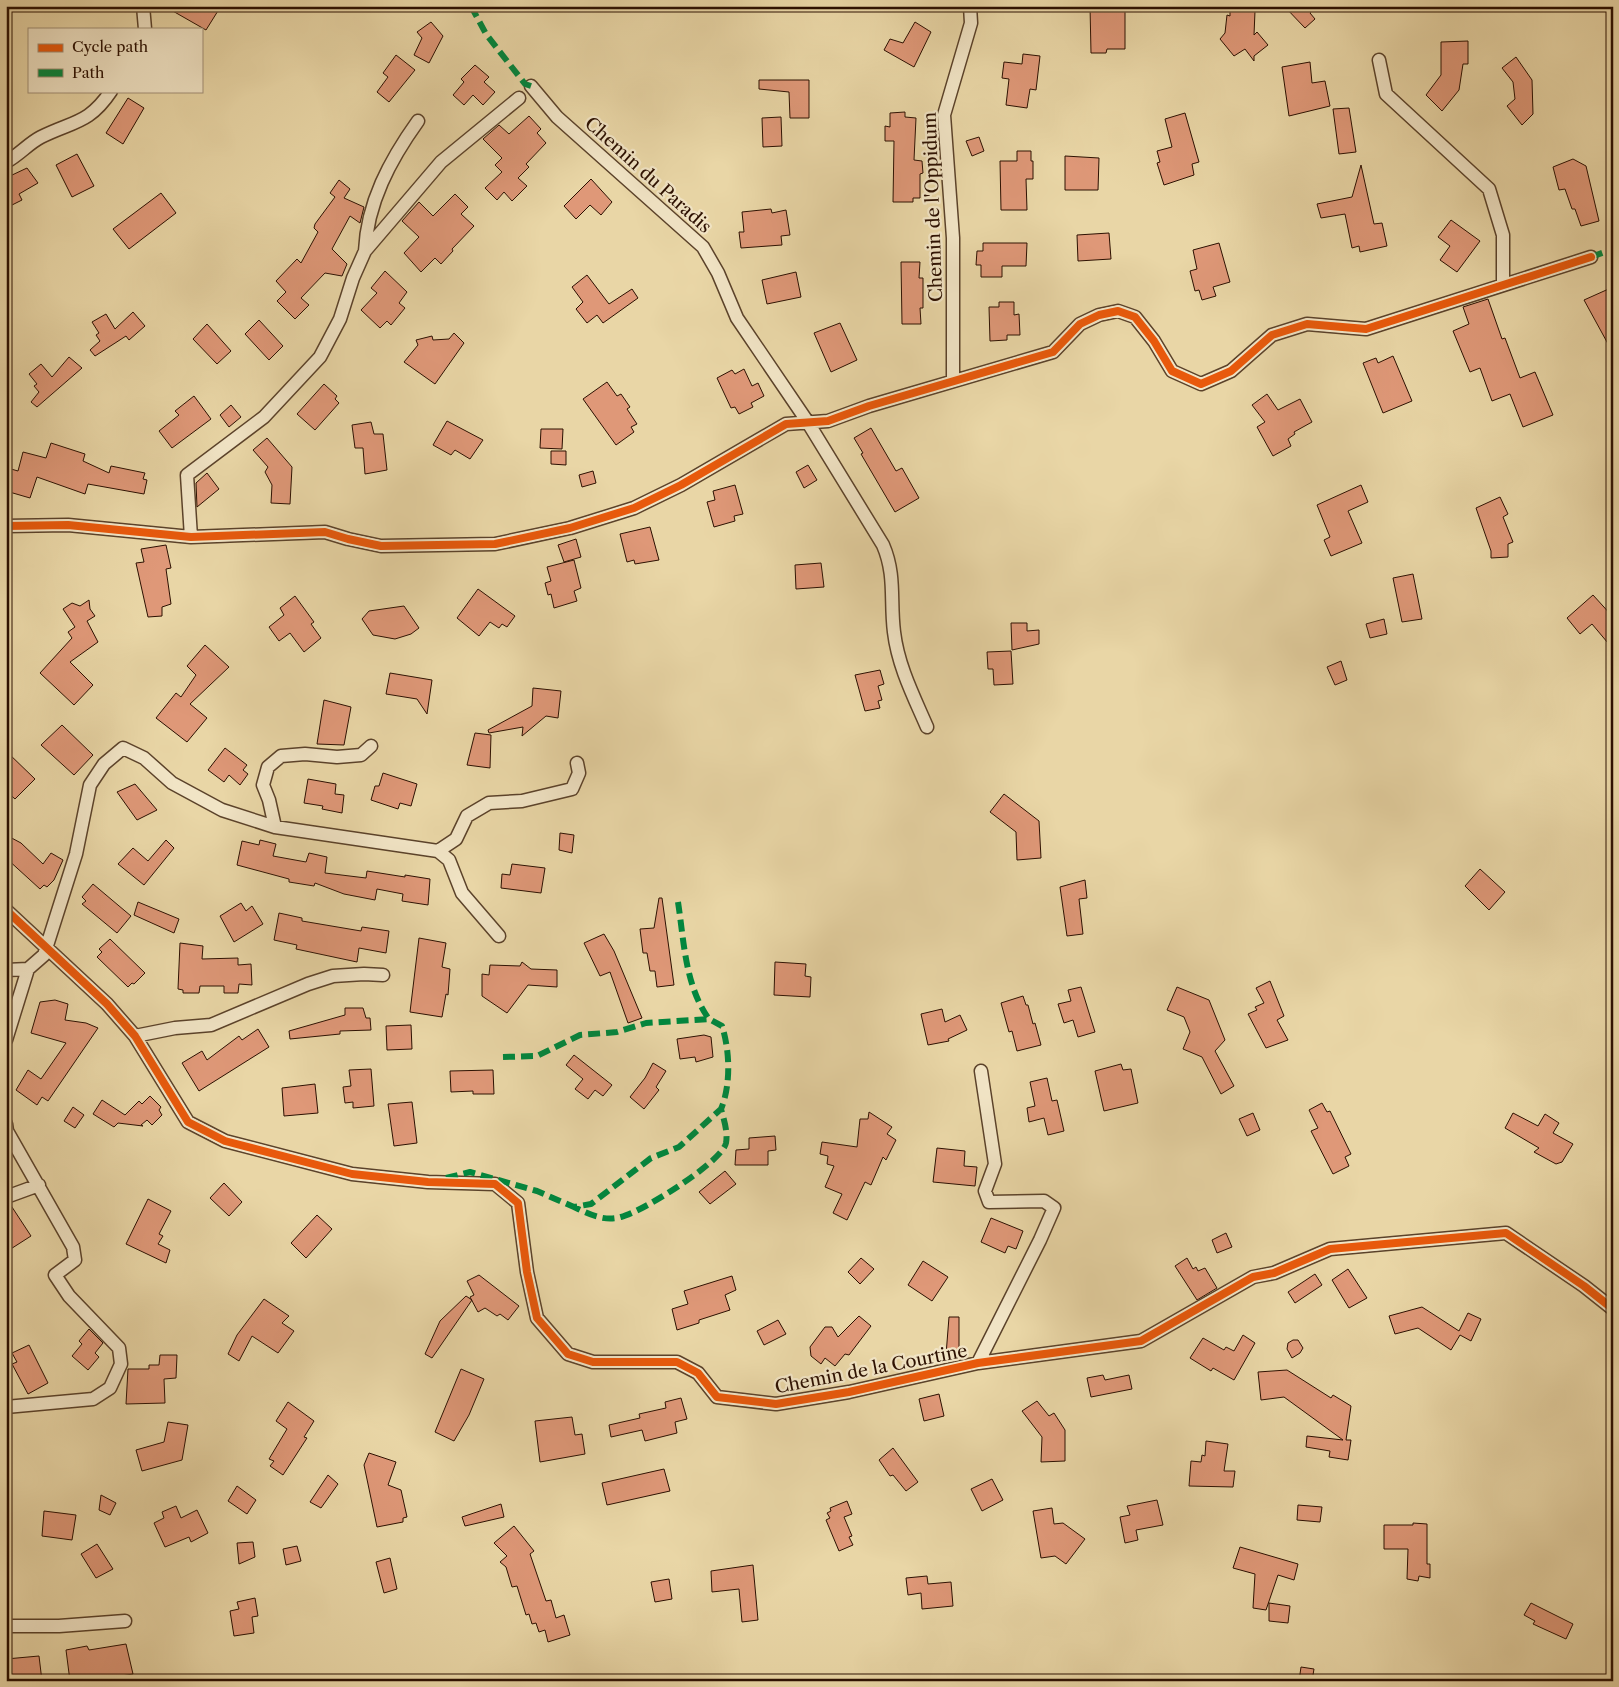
<svg xmlns="http://www.w3.org/2000/svg" width="1619" height="1687" font-family="'Libre Caslon Text',serif">
  <style>
    .building { fill: #df9878; stroke: #2c1001 }
    .lines { fill: none; stroke-linecap: round; stroke-linejoin: round }
    .street-casing { stroke: #5b422a; stroke-width: 15 }
    .street { stroke: #f1e4c5; stroke-width: 12 }
    .quiet { stroke: #00873e; stroke-width: 6; stroke-dasharray: 12 6; stroke-linecap: butt }
    .cycleway-casing { stroke: #f1e4c5; stroke-width: 11 }
    .cycleway { stroke: #e8590c; stroke-width: 8 }
    .labels { text-anchor: middle; dominant-baseline: central; stroke-width: 4.5; stroke-linejoin: round; paint-order: stroke }
    .street-label { font-size: 18px; fill: #2c1001; stroke: #f1e4c5 }
  </style>
  <rect width="100%" height="100%" fill="#e9d6a6"/>
  <filter id="stains"><feTurbulence type="fractalNoise" baseFrequency=".004" numOctaves="4"/><feColorMatrix values="0 0 0 0 .2 0 0 0 0 .09 0 0 0 0 .02 0 0 0 .5 -.17"/></filter>
  <radialGradient id="worn" r=".72"><stop offset=".6" stop-color="#630" stop-opacity="0"/><stop offset="1" stop-color="#630" stop-opacity=".3"/></radialGradient>
  <!-- building -->
  <path class="building" d="M164 6H221L206 30Z
    M1090 6H1125V49H1107L1106 53H1091Z
    M1230 6H1246V11H1255L1254 35 1257 32 1268 45 1254 56V61L1245 49 1234 56 1220 39 1225 33 1227 15 1230 16Z
    M1284 6H1316L1310 13 1315 19 1305 28Z
    M431 22 443 36 429 63 414 55 422 38 417 32Z
    M915 22 931 32 914 67 884 50 890 39 903 43Z
    M1468 41V64H1463L1459 90 1442 111 1426 95 1441 75V42Z
    M1023 54 1040 56 1036 90 1030 89 1027 108 1006 105 1009 79 1002 78 1004 62 1022 64Z
    M396 55 415 70 389 102 377 92 388 77 383 73Z
    M1516 57 1532 80 1533 114 1522 125 1507 106 1515 99 1513 82 1502 68Z
    M1310 62 1312 83 1325 81 1330 106 1289 116 1282 67Z
    M475 65 489 77 484 82 495 92 483 105 473 95 464 105 453 95 464 82 461 79Z
    M759 80H809V118H790L789 92 759 89Z
    M128 98 144 108 123 144 106 133Z
    M1349 108 1356 152 1339 154 1333 109Z
    M905 112V117L916 118 914 160 922 161 923 173 920 174V198H913V202H893L894 141H885V126L890 127V113Z
    M1185 113 1199 162 1192 164 1194 175 1164 185 1157 163 1160 162 1157 151 1172 147 1165 119Z
    M529 116 541 129 537 133 546 143 526 164 529 167 518 178 527 186 512 201 504 192 497 200 485 188 502 172 495 165 502 158 483 139 499 125 509 134Z
    M781 117 782 146 763 147 762 118Z
    M979 137 984 151 972 156 966 141Z
    M1017 151H1031V161H1033V179H1026L1027 210H1001L1000 161H1017Z
    M77 154 94 186 72 197 56 165Z
    M1065 156 1099 158 1098 190H1065Z
    M1573 159 1586 166 1599 221 1581 226 1575 209H1572L1565 189 1559 190 1553 167Z
    M1361 165 1374 224 1382 223 1387 246 1360 252 1359 246 1352 248 1345 214 1321 218 1317 204 1352 197Z
    M27 168 38 183 19 194 22 200 6 208V170L10 176Z
    M591 179 612 202 601 215 590 205 576 219 564 206Z
    M339 180 350 189 344 198 364 207 360 223 350 216 332 249 347 264 342 276 325 273 301 298 309 305 295 319 277 301 286 292 276 281 297 259 301 263 318 232 314 228 315 224 335 197 330 193Z
    M161 193 176 213 129 249 113 229Z
    M455 194 468 207 461 214 474 226 452 249 453 251 441 264 435 258 421 272 404 253 419 237 402 221 419 202 433 216Z
    M771 209 772 213 786 210 790 235 781 236 782 245 741 248 739 232H744L742 212Z
    M1451 220 1480 241 1457 272 1440 260 1450 246 1438 237Z
    M1109 233 1111 259 1078 261 1077 235Z
    M983 243H1027L1026 266H1002V277H981V265H976L977 251H983Z
    M1219 243 1230 282 1213 287 1216 296 1202 300 1199 290 1195 291 1190 271 1197 269 1193 250Z
    M901 262H920L919 278H923V308H920L921 324H902Z
    M385 271 407 292 399 303 405 308 391 325 387 321 380 328 361 310 377 293 371 288Z
    M796 272 801 297 767 304 762 280Z
    M587 275 609 304 632 289 638 298 603 323 597 315 587 323 576 309 583 302 572 287Z
    M1613 287V353L1584 300Z
    M1488 299 1502 339 1505 338 1520 378 1535 372 1553 415 1523 427 1510 394 1492 401 1480 368 1470 372 1453 331 1469 324 1463 307Z
    M999 302H1014V315L1019 314 1020 335H1007V340L990 341 989 307H999Z
    M133 312 145 326 129 340 126 336 95 356 90 350 100 341 96 335 99 333 92 322 106 314 115 329Z
    M259 320 283 346 269 360 245 334Z
    M840 323 857 360 831 372 814 333Z
    M207 324 231 351 217 364 193 339Z
    M454 333 464 343 435 384 404 362 418 345 416 340 432 336 433 340 449 339Z
    M1393 356 1412 401 1383 413 1363 363 1376 358 1378 363Z
    M69 357 82 368 37 407 31 402 39 392 34 386 37 384 29 374 41 364 52 377Z
    M744 369 752 386 758 383 764 396 751 403 753 407 739 414 735 407 731 408 717 378 732 370 735 374Z
    M607 382 617 396 621 394 630 407 627 409 637 424 631 427 634 432 616 445 583 399Z
    M324 384 337 396 335 399 339 403 315 430 297 414Z
    M1267 394 1278 410 1300 399 1312 422 1294 432 1295 434 1288 439 1291 446 1273 456 1257 427 1265 422 1252 405Z
    M194 396 211 419 172 448 159 431 179 415 175 411Z
    M231 405 241 417 229 427 220 415Z
    M447 421 483 440 470 459 455 450 451 455 433 445Z
    M371 422 374 434H383L387 470 365 474 363 448H355L352 425Z
    M871 428 896 471 902 468 919 498 895 512 861 454 863 453 854 438Z
    M541 429H563L562 449 540 448Z
    M267 438 292 467 290 504 271 503 272 485 265 472 268 467 253 450Z
    M51 443 85 454 83 461 109 473 111 466 145 473 143 479 147 480 144 494 88 484 85 494 37 477 30 498 6 491 11 469 18 471 23 452 46 458Z
    M551 451H566V465L551 464Z
    M808 465 817 480 804 488 796 472Z
    M593 471 596 483 582 487 579 475Z
    M207 473 219 489 197 507 196 483Z
    M735 485 743 514 734 516 735 521 714 527 707 502 715 500 713 491Z
    M1361 485 1368 502 1348 511 1362 543 1331 556 1324 540 1330 537 1317 505Z
    M1500 497 1508 514 1503 517 1513 542 1508 544V557L1491 558V551L1476 508Z
    M650 527 659 560 635 564 634 560 627 562 620 534Z
    M576 539 581 557 564 562 558 545Z
    M166 545 171 568 166 569 171 604 162 607V616L148 617 136 563 144 562 141 549Z
    M574 560 581 588 574 591 577 601 554 608 551 594 548 595 545 583 551 581 547 567Z
    M821 563 824 587 796 589 795 565Z
    M1413 574 1422 619 1402 622 1393 578Z
    M478 589 515 616 507 627 502 624 499 628 490 622 479 636 457 618Z
    M1593 595 1613 617V649L1592 624 1580 634 1567 618Z
    M295 596 314 622 311 624 321 638 304 652 290 633 279 641 269 627 284 615 280 608Z
    M89 600 90 609 95 616 87 621 98 642 70 662 93 685 74 705 40 673 72 638 68 632 75 627 63 609 72 603 80 606Z
    M404 606 419 628 411 634 395 639 373 635 362 619 369 611Z
    M1384 619 1387 634 1370 638 1366 624Z
    M1011 623H1027V631L1039 630V644L1012 650Z
    M205 645 229 667 190 704 207 718 187 742 156 718 176 693 181 697 196 675 187 666Z
    M1011 651 1013 684 994 685 993 669H988L987 652Z
    M1341 661 1347 680 1335 685 1327 667Z
    M880 670 884 684 878 686 882 700 878 701 880 708 865 711 855 675Z
    M390 673 432 680 427 714 417 699 386 694Z
    M533 688 561 691 558 718 546 716 522 736 523 727 489 733 488 730 532 706Z
    M324 700 351 707 344 745 317 744Z
    M62 725 93 755 74 775 41 745Z
    M475 733 491 735 490 768 467 765Z
    M225 748 247 765 243 770 248 774 240 785 229 775 224 782 208 770Z
    M6 751 35 779 15 799 6 791Z
    M383 773 417 784 411 806 400 803 398 809 371 800 375 786H379Z
    M308 779 336 784 335 794 344 795 342 813 322 809 323 806 304 803Z
    M135 784 157 810 137 820 117 792Z
    M1004 794 1039 821 1041 858 1017 860 1016 832 990 812Z
    M560 833 574 835 572 853 559 850Z
    M6 835 21 843 43 864 51 853 63 860 54 880 47 887 44 885 40 889 6 858Z
    M166 840 174 848 144 885 118 864 133 848 148 861Z
    M260 840 276 844 273 856 306 862 309 853 327 857 325 873 366 878 367 871 405 877V875L430 879 428 905 402 901 403 894 377 889 375 900 344 894 315 883 314 886 289 882V879L237 865 242 841 259 845Z
    M512 864 545 868 541 893 501 888 502 874 510 875Z
    M1480 869 1505 892 1489 910 1465 886Z
    M1085 880 1087 898 1079 899 1083 934 1067 936 1060 887Z
    M93 884 131 916 117 933 82 904 86 901 82 897Z
    M659 898H662L674 985 657 987 655 971H650L647 953H643L640 929 654 928Z
    M138 902 179 919 174 933 134 915Z
    M241 903 246 911 252 906 263 924 234 942 220 916Z
    M279 913 302 918V921L361 931 362 927 389 931 386 953 359 948 357 962 296 949 297 945 274 940Z
    M604 934 614 951 642 1018 628 1023 610 972 600 976 584 943Z
    M419 938 446 943 442 967 450 969 448 995 446 994 442 1017 410 1012Z
    M110 939 145 973 134 984 132 983 128 987 97 957 102 952 99 949Z
    M180 943 203 946 202 959 238 958V965L251 964 252 985 239 984 238 993H224V986H200L199 993H183V990L178 989Z
    M522 962 531 969 557 970V987L528 985 507 1013 482 996V974L489 975 490 965 520 966Z
    M775 962 806 964 805 976 811 977 810 997 774 995Z
    M1270 981 1284 1016 1277 1020 1288 1040 1266 1048 1248 1014 1257 1010 1255 1007 1264 1003 1256 988Z
    M1081 987 1095 1032 1078 1037 1073 1020 1064 1023 1058 1004 1071 1001 1068 990Z
    M1177 987 1209 1000 1225 1040 1215 1051 1234 1086 1221 1094 1202 1057 1183 1049 1190 1032 1184 1017 1167 1010Z
    M1023 996 1026 1005H1028L1033 1024 1035 1023 1041 1045 1017 1051 1012 1031 1009 1032 1001 1003Z
    M55 1000 68 1004 65 1020 86 1023 98 1028 48 1101 42 1097 37 1105 16 1090 28 1070 41 1079 66 1043 31 1033 40 1002Z
    M345 1008H363L366 1018H370L371 1030 340 1031V1034L290 1039 289 1031 345 1015Z
    M942 1009 945 1022 960 1015 967 1030 948 1039 949 1041 928 1045 921 1014Z
    M411 1025 412 1049 387 1050 386 1026Z
    M258 1029 269 1047 199 1091 182 1063 202 1051 207 1060 239 1036 242 1040Z
    M704 1035 711 1037 713 1057 696 1062 695 1057 680 1059 677 1039Z
    M574 1055 612 1085 603 1096 595 1090 588 1099 575 1089 583 1079 566 1065Z
    M653 1063 666 1071 656 1087 659 1090 644 1109 630 1097 645 1078Z
    M1121 1064 1123 1070 1131 1069 1138 1103 1104 1111 1095 1071Z
    M371 1069 374 1106 353 1108V1102L345 1103 343 1087 351 1086 349 1070Z
    M493 1070 494 1094H473V1091L451 1092 450 1071Z
    M1047 1078 1052 1101 1057 1100 1064 1131 1048 1135 1044 1118 1029 1122 1027 1108 1035 1106 1030 1082Z
    M315 1084 318 1113 284 1116 282 1088Z
    M150 1096 161 1107 159 1110 162 1115 152 1125 147 1120 141 1125 143 1126 118 1123 114 1127 93 1114 102 1100 125 1115 139 1101 142 1104Z
    M412 1102 417 1143 394 1146 388 1104Z
    M1322 1103 1327 1112 1330 1111 1351 1154 1345 1157 1349 1166 1333 1174 1311 1131 1318 1128 1309 1110Z
    M73 1107 84 1115 75 1128 64 1121Z
    M869 1112 892 1127 887 1134 896 1140 886 1160 883 1157 871 1185 865 1182 847 1220 833 1213 842 1194 825 1187 834 1166 827 1164 828 1156 820 1154 822 1142 857 1147 860 1119H868Z
    M1253 1113 1260 1130 1247 1136 1239 1119Z
    M1513 1113 1538 1126 1545 1114 1559 1123 1553 1133 1573 1144 1562 1162 1556 1164 1534 1152 1539 1148 1505 1128Z
    M775 1136 776 1150 768 1151V1165H735L736 1150 749 1149V1138Z
    M937 1148 965 1151 964 1166 977 1167 975 1186 933 1182Z
    M725 1171 736 1184 710 1204 699 1192Z
    M224 1183 242 1202 229 1216 210 1198Z
    M148 1199 171 1211 159 1234 163 1236 158 1244 170 1250 166 1263 126 1244Z
    M10 1204 31 1236 6 1252V1205Z
    M317 1215 332 1229 306 1258 291 1243Z
    M991 1218 1023 1231 1016 1249 1008 1246 1005 1253 981 1242Z
    M1226 1233 1232 1247 1217 1253 1212 1240Z
    M861 1258 874 1269 860 1284 848 1272Z
    M1187 1258 1193 1269 1196 1267 1198 1271 1205 1268 1217 1288 1197 1300 1175 1266Z
    M923 1261 948 1277 932 1301 908 1285Z
    M1348 1269 1367 1298 1349 1308 1332 1280Z
    M1315 1274 1322 1285 1295 1303 1288 1292Z
    M479 1275 519 1306 508 1320 500 1314 497 1316 485 1308 478 1312 470 1297 474 1295 467 1281Z
    M732 1276 736 1290 725 1295 730 1310 699 1320V1323L677 1330 672 1309 688 1304 684 1291Z
    M466 1296 472 1300 432 1358 425 1354 440 1321Z
    M264 1299 289 1316 282 1323 294 1331 278 1353 252 1336 239 1361 228 1354 237 1335Z
    M1422 1307 1459 1331 1468 1313 1481 1319 1471 1341 1460 1335 1451 1350 1418 1328 1395 1334 1389 1316Z
    M859 1316 871 1326 849 1355 845 1354 835 1366 825 1358 821 1364 811 1356 810 1347 825 1327H832L838 1337Z
    M949 1317H959V1354L946 1355Z
    M778 1320 786 1334 764 1345 757 1331Z
    M89 1329 103 1343 95 1353 99 1357 88 1370 72 1356 82 1344 79 1341Z
    M1243 1335 1255 1343 1234 1380 1213 1368 1211 1371 1190 1358 1203 1338 1224 1350 1226 1347 1234 1351Z
    M1293 1340H1298L1303 1348 1300 1353 1292 1358 1287 1349 1288 1343Z
    M29 1345 48 1383 28 1394 12 1364 17 1362 12 1353Z
    M160 1355H177L176 1378 164 1379 165 1403 126 1404 128 1369H149V1365H159Z
    M461 1369 484 1379 469 1415 454 1441 435 1432Z
    M1287 1370 1331 1398 1333 1395 1351 1406 1346 1440H1351L1348 1460 1329 1457 1330 1451 1306 1447 1307 1436 1343 1440 1284 1397 1261 1400 1258 1372Z
    M1103 1375 1105 1380 1129 1375 1132 1389 1091 1397 1087 1378Z
    M939 1394 944 1416 924 1421 919 1399Z
    M681 1398 687 1419 675 1422 677 1433 645 1441 642 1430 611 1437 609 1425 640 1418 639 1414 666 1408 665 1402Z
    M1037 1401 1049 1416 1054 1413 1065 1430V1461L1041 1462 1042 1437 1022 1411Z
    M288 1402 314 1421 304 1437 307 1438 283 1475 270 1466 274 1461 269 1459 287 1429 276 1421Z
    M572 1417 575 1435 582 1434 585 1454 540 1462 535 1421Z
    M168 1422 188 1425 182 1460 142 1471 136 1450 164 1442Z
    M1206 1441 1228 1444 1224 1471H1235L1233 1487 1189 1486 1191 1461 1201 1462 1202 1455 1205 1456Z
    M893 1448 918 1482 906 1491 893 1475 890 1476 879 1460Z
    M369 1453 396 1462 388 1485 401 1490 407 1517 403 1518V1522L377 1527 364 1465Z
    M664 1469 670 1491 607 1505 602 1483Z
    M328 1475 338 1484 321 1508 310 1502Z
    M992 1479 1003 1500 982 1511 971 1489Z
    M237 1486 256 1500 247 1514 228 1501Z
    M101 1495 116 1503 110 1515 99 1510Z
    M1157 1500 1163 1525 1136 1530 1138 1540 1125 1543 1120 1517 1130 1515 1127 1506Z
    M847 1501 852 1514 844 1517 852 1536 849 1537 853 1545 839 1551 826 1520 830 1518 827 1513 831 1511 830 1508Z
    M501 1504 504 1517 465 1526 462 1517Z
    M1298 1505 1322 1507 1320 1522 1297 1520Z
    M176 1506 181 1518 197 1510 208 1533 191 1542 189 1537 165 1547 154 1523 164 1518 162 1512Z
    M1052 1508 1054 1524 1063 1523 1085 1539 1066 1564 1055 1556 1041 1558 1033 1511Z
    M44 1511 76 1515 72 1540 42 1536Z
    M1413 1523 1427 1524V1564H1430V1578L1419 1576 1418 1581 1407 1579 1408 1549H1384V1525H1413Z
    M514 1526 534 1551 530 1554 546 1601 551 1600 556 1618 564 1615 570 1635 548 1642 545 1630 539 1632 536 1623 532 1624 529 1614 526 1615 517 1586 512 1587 506 1567 500 1562 507 1556 494 1543Z
    M253 1542 255 1557 239 1564 237 1543Z
    M97 1544 113 1569 96 1578 81 1554Z
    M297 1546 301 1561 286 1565 283 1549Z
    M1240 1547 1298 1564 1294 1580 1278 1575 1266 1610 1253 1608 1255 1574 1233 1568Z
    M390 1558 397 1589 384 1593 376 1562Z
    M753 1565 758 1620 742 1622 739 1589 712 1592 711 1571Z
    M927 1576 928 1584 951 1582 953 1606 922 1609 921 1593 908 1595 906 1578Z
    M669 1579 672 1599 655 1602 651 1582Z
    M255 1598 258 1616 252 1617 254 1633 234 1636 230 1611 239 1609 237 1602Z
    M1269 1603 1290 1606 1288 1623 1269 1621Z
    M1531 1603 1573 1624 1566 1639 1533 1624 1535 1621 1524 1615Z
    M126 1644 133 1674 91 1681H70L66 1650 87 1646 89 1650Z
    M39 1656 42 1681H6V1659Z
    M1301 1667 1314 1669 1312 1681H1299Z"/>
  <g class="lines">
    <defs>
      <path id="street" d="M143 6 145 29
        M1379 60 1386 94 1489 189 1503 235V285
        M531 86 557 117 703 247 718 273 737 318 807 421 883 545C896 575 890 601 894 632 898 666 914 697 927 727
        M6 162C19 155 29 143 41 137 73 121 89 124 111 91
        M365 251C367 203 390 160 418 121
        M953 380V238L944 115 971 23 970 6
        M6 526 68 525 191 537 325 532 348 539 381 546 495 544 570 528 634 508 681 485 786 424 828 421 869 406 1053 352 1080 324 1099 315 1118 311 1135 317 1154 341 1172 371 1201 384 1231 371 1272 335 1307 324 1366 329 1591 257
        M191 537 187 475 264 417 320 357 340 319 353 278 365 251 441 162 519 98
        M275 827 269 800 263 785 268 767 281 756 305 754 337 757 361 755 371 746
        M438 851 449 860 462 893 499 936
        M6 910 107 1004 135 1036 188 1122 225 1141 352 1174 428 1182 495 1184 518 1203 527 1272 537 1318 568 1354 593 1362H677L698 1373 717 1397 776 1404 849 1392 978 1363 1141 1341 1253 1277 1274 1273 1330 1249 1506 1233 1584 1286 1613 1309
        M6 970 28 969 44 955 76 854 90 785 104 764 123 748 144 758 172 783 222 810 275 827 438 851 456 839 467 816 489 803 522 801 572 789 579 773 577 763
        M135 1036 175 1028 211 1025 308 984 333 976 364 974 383 975
        M6 1040 28 969
        M6 1124 7 1131 73 1247 75 1260 55 1275 69 1296 119 1348 121 1364 110 1388 93 1399 6 1407
        M6 1197 39 1185
        M978 1363 1040 1240 1054 1208 1044 1201 989 1202 985 1191 995 1164 981 1071
        M6 1626H59L125 1621"/>
    </defs>
    <!-- street casing -->
    <use href="#street" class="street-casing"/>
    <!-- street -->
    <use href="#street" class="street"/>
    <!-- quiet -->
    <path class="quiet" d="M471 6 486 34 525 84 531 86
      M1591 257 1613 249
      M678 902C684 941 685 986 709 1019
      M503 1057 537 1056 580 1035 617 1032 646 1023 709 1019 722 1026C730 1051 731 1085 721 1109
      M446 1178 470 1172 537 1191 574 1207 591 1204 651 1158 679 1147 721 1109C724 1120 728 1132 726 1143 722 1162 642 1212 621 1217 604 1222 589 1214 574 1207"/>
    <defs>
      <path id="cycleway" d="M6 526 68 525 191 537 325 532 348 539 381 546 495 544 570 528 634 508 681 485 786 424 828 421 869 406 1053 352 1080 324 1099 315 1118 311 1135 317 1154 341 1172 371 1201 384 1231 371 1272 335 1307 324 1366 329 1591 257
        M6 910 107 1004 135 1036 188 1122 225 1141 352 1174 428 1182 495 1184 518 1203 527 1272 537 1318 568 1354 593 1362H677L698 1373 717 1397 776 1404 849 1392 978 1363 1141 1341 1253 1277 1274 1273 1330 1249 1506 1233 1584 1286 1613 1309"/>
    </defs>
    <!-- cycleway casing -->
    <use href="#cycleway" class="cycleway-casing"/>
    <!-- cycleway -->
    <use href="#cycleway" class="cycleway"/>
  </g>
  <g class="labels">
    <!-- street labels -->
    <g class="street-label">
      <text transform="translate(648 175) rotate(42)">Chemin du Paradis</text>
      <text transform="translate(933 207) rotate(-92)">Chemin de l'Oppidum</text>
      <text transform="translate(871 1369) rotate(-11)">Chemin de la Courtine</text>
    </g>
  </g>
  <!-- margin -->
  <rect width="1619" height="1687" fill="none" stroke="#e9d6a6" stroke-width="25"/>
  <rect x="8" y="8" width="1604" height="1672" fill="none" stroke="#2c1001" stroke-width="2.5"/>
  <rect x="12" y="12" width="1594" height="1662" fill="none" stroke="#2c1001"/>
  <!-- legend -->
  <rect x="28" y="28" width="175" height="65" fill="#f1e4c5" stroke="#a28f77"/>
  <rect x="38" y="44" width="25" height="8" fill="#e8590c" stroke="#a28f77"/>
  <text x="72" y="52" font-size="15" fill="#2c1001">Cycle path</text>
  <rect x="38" y="69" width="25" height="8" fill="#00873e" stroke="#a28f77"/>
  <text x="72" y="78" font-size="15" fill="#2c1001">Path</text>
  <rect width="100%" height="100%" filter="url(#stains)"/>
  <rect width="100%" height="100%" fill="url(#worn)"/>
</svg>
